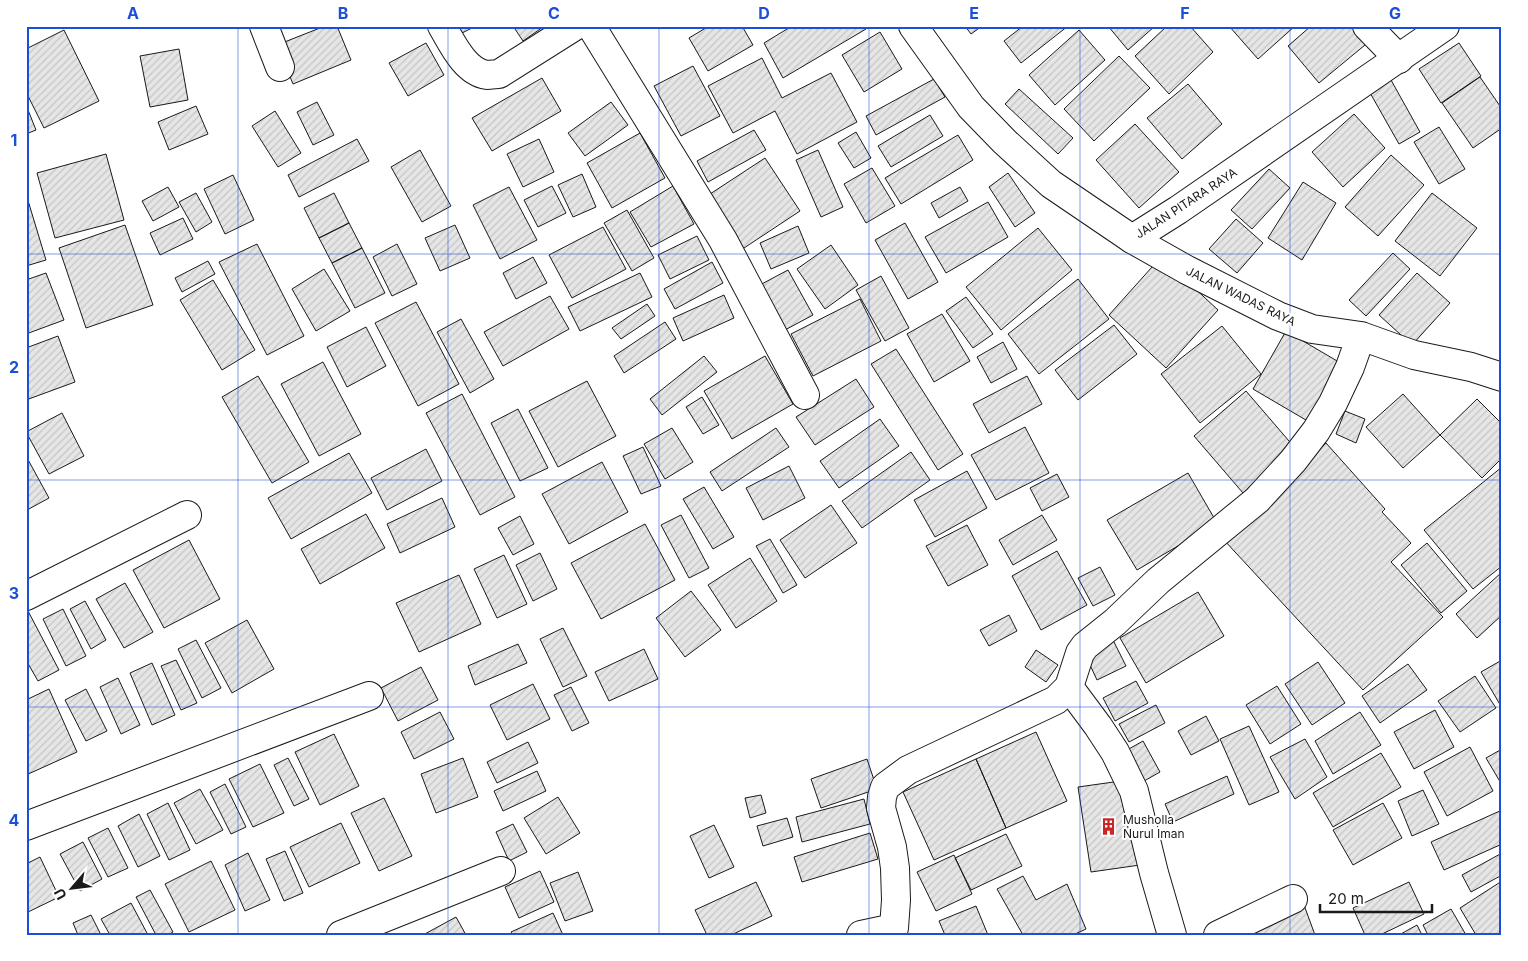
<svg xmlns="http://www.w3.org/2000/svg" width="1528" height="961" font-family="Inter,sans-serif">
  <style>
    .building { fill: url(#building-hatch); stroke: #1a1a1a }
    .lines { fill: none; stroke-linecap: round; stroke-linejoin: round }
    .minor-casing { stroke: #1a1a1a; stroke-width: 30 }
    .major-casing { stroke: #1a1a1a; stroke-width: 30 }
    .minor { stroke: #fff; stroke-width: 28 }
    .major { stroke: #fff; stroke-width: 28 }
    .grid { fill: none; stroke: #1d4ed8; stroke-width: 1; stroke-opacity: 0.55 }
    .labels { text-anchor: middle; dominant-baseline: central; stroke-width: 4; stroke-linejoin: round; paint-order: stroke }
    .street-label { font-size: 12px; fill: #1a1a1a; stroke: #fff }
    .poi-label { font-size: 12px; fill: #1a1a1a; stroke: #fff; text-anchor: start }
    .neatline { fill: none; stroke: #1d4ed8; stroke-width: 2 }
    .grid-label { font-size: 16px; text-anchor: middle; font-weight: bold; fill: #1d4ed8 }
  </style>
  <defs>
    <pattern id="building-hatch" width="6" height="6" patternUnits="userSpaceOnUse" patternTransform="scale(1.25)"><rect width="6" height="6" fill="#e6e6e6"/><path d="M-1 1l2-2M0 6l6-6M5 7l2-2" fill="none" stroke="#c5c5c5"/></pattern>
  </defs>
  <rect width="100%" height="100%" fill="#fff"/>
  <!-- building -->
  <path class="building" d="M325 26H337L351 60 293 84 277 45Z
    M448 26H473L474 27 454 37Z
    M513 26H543V27L523 41Z
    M709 26H742L753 45 708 71 689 38Z
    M792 26H864L866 29 783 78 764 43Z
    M965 26H982L971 34Z
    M1023 26H1068L1021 63 1004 41Z
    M1108 26H1155L1128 50Z
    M1167 26H1190L1213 52 1169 94 1135 56Z
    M1229 26H1295L1258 59Z
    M1311 26H1359L1371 40 1319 83 1288 46Z
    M64 30 99 101 44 128 26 92V49Z
    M1079 30 1105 60 1055 105 1029 75Z
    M880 32 902 69 864 92 842 55Z
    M426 43 444 75 408 96 389 63Z
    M1459 43 1481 76 1441 103 1419 69Z
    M179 49 188 100 150 107 140 56Z
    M1119 56 1150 88 1094 141 1064 109Z
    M762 58 782 98 831 73 857 122 797 154 775 111 733 133 708 86Z
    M693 66 720 116 681 136 654 86Z
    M1480 77 1502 109V128L1473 148 1442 103Z
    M542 78 561 111 492 151 472 118Z
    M934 79 945 97 876 135 866 116Z
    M1391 80 1420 132 1399 144 1369 91Z
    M1188 84 1222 124 1182 159 1147 118Z
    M1019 89 1073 138 1058 154 1005 104Z
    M317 102 334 135 313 145 297 112Z
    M611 102 628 125 585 156 568 133Z
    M26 105 36 130 26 134Z
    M196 106 208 134 169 150 158 122Z
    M275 111 301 153 278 167 252 126Z
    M1354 114 1385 148 1343 187 1312 152Z
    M930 115 943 136 891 167 878 146Z
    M1135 124 1179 172 1139 208 1096 160Z
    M1439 127 1465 169 1439 184 1414 142Z
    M754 130 766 150 708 182 697 161Z
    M856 132 871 158 854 168 838 143Z
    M640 133 665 178 612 208 587 163Z
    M958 135 973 160 901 204 885 178Z
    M357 139 369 161 299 197 288 175Z
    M539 139 554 172 523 187 507 154Z
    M420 150 451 206 422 222 391 167Z
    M818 150 843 207 821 217 796 160Z
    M106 154 124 220 55 238 37 173Z
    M1391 155 1424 185 1378 236 1345 207Z
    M765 158 800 211 741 250 707 196Z
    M872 168 895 206 866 223 844 184Z
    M1269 169 1290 188 1252 229 1231 210Z
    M1008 173 1035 213 1015 227 989 187Z
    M582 174 596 207 573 217 558 185Z
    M233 175 254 220 225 234 204 189Z
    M1303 182 1336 203 1302 260 1268 238Z
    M552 186 566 213 538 227 524 200Z
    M673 186 694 224 651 247 630 212Z
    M168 187 179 207 153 221 142 201Z
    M509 187 537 240 500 259 473 205Z
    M960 187 968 201 939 218 931 203Z
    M196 193 212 222 196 232 179 202Z
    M334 193 349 223 319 238 304 208Z
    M1432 193 1477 228 1440 276 1395 241Z
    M26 194 46 260 26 266Z
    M988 202 1008 237 946 273 925 237Z
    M627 210 654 258 632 271 604 223Z
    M183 218 193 239 160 255 150 233Z
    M1236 219 1263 243 1237 273 1209 249Z
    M349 223 362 248 332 263 319 238Z
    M905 223 938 282 908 299 875 240Z
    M125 225 153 305 86 328 59 248Z
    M455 225 470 258 440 271 425 238Z
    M798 226 809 253 771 269 760 243Z
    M603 227 626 269 572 298 549 255Z
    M1038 228 1072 270 1001 330 966 287Z
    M697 236 709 260 670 279 658 255Z
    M257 244 304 336 267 355 219 262Z
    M397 244 417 284 392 296 373 257Z
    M831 245 858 285 825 309 797 269Z
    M362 248 385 293 355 308 332 263Z
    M1393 253 1410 269 1366 316 1349 300Z
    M533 257 547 283 516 299 503 273Z
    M1161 257 1218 310 1166 368 1109 315Z
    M208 261 215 274 182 292 175 278Z
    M712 262 723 283 675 309 664 289Z
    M324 269 350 311 316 331 292 289Z
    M788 270 813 315 783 331 758 286Z
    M46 273 64 320 26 334V280Z
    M640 273 652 297 580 331 568 307Z
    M1417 273 1450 303 1412 345 1379 315Z
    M881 276 909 328 885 341 856 290Z
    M1078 279 1109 319 1039 374 1008 334Z
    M213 280 255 350 222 370 180 300Z
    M724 295 734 318 683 341 673 318Z
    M550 296 569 329 503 366 484 332Z
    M966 297 993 334 973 348 946 311Z
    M860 299 881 341 813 376 791 334Z
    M416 302 459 384 418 406 375 323Z
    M647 304 655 316 621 339 612 328Z
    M942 314 970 361 934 382 907 334Z
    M461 319 494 379 470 393 437 332Z
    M665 322 676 339 624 373 614 356Z
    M1114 325 1137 354 1078 400 1055 370Z
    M1222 326 1261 374 1200 423 1161 374Z
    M366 327 386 366 347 387 327 347Z
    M1286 331 1344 365 1311 423 1253 389Z
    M58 336 75 382 26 400V348Z
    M1003 342 1017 369 991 383 977 357Z
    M896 349 963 454 938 470 871 364Z
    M704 356 717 372 662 415 650 399Z
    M765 356 793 404 732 439 704 391Z
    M323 362 361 434 319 456 281 384Z
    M258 376 309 462 272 483 222 397Z
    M1027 376 1042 404 989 433 973 404Z
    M856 379 874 407 815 445 796 417Z
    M587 381 616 436 558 467 529 411Z
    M1246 391 1295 448 1243 493 1194 436Z
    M462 394 515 497 480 515 426 413Z
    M1403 394 1440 435 1403 468 1366 427Z
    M702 397 719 425 703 434 686 407Z
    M1477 399 1502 424V458L1482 478 1440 435Z
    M518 409 548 468 520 481 491 423Z
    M1345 411 1365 419 1356 443 1336 434Z
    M62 413 84 456 49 474 26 432Z
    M880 419 899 446 839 488 820 461Z
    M1025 427 1049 473 996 500 971 455Z
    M672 428 693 462 665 479 644 444Z
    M776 428 789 447 722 491 710 472Z
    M1326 443 1385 509 1382 512 1411 543 1391 562 1443 617 1363 690 1223 539Z
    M643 447 661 486 641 494 623 456Z
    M426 449 442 481 387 510 371 478Z
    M911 452 930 480 862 528 842 501Z
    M349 453 372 493 291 539 268 498Z
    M26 456 49 498 27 510 26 509Z
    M602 462 628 512 569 544 542 494Z
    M789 466 805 498 763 520 746 488Z
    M1502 467V566L1473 589 1424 530Z
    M967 471 987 508 935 537 914 500Z
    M1188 473 1217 523 1137 570 1107 520Z
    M1057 474 1069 497 1042 511 1030 488Z
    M704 487 734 537 713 549 683 499Z
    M442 498 455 527 400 553 387 524Z
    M831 505 857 543 805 578 780 540Z
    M366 514 385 548 320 584 301 549Z
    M681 515 709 568 689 578 661 525Z
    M1042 515 1057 540 1013 565 999 540Z
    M520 516 534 544 513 555 498 528Z
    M645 524 675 580 601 619 571 563Z
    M967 525 988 565 948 586 926 546Z
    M770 539 797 585 783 593 756 546Z
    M189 540 220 599 164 628 133 570Z
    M1427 543 1467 591 1441 613 1401 565Z
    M1057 551 1087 605 1041 630 1012 576Z
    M540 553 557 589 533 601 516 565Z
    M504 555 527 604 497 618 474 569Z
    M750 558 777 601 736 628 708 585Z
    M1100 567 1115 595 1093 606 1078 578Z
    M1502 572V615L1477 638 1456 614Z
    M459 575 481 624 419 652 396 603Z
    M125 583 153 632 124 648 96 599Z
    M691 591 721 630 685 657 656 618Z
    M1198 592 1224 636 1146 683 1120 638Z
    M85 601 106 640 91 649 70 609Z
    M63 609 86 656 66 666 43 619Z
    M28 611 59 670 38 681 26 660V612Z
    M1009 615 1017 631 989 646 980 630Z
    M247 620 274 669 232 693 205 643Z
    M563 628 587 676 563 687 540 639Z
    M1112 638 1126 666 1097 680 1084 652Z
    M196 640 221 688 202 698 178 649Z
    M518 644 527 663 475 685 468 666Z
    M644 649 658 679 609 701 595 672Z
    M1036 650 1058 665 1046 682 1025 667Z
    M176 660 197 703 181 710 161 666Z
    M1502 660V708L1481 672Z
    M1318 662 1345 703 1312 725 1285 684Z
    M152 663 175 715 152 725 130 673Z
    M1408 664 1427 690 1380 723 1362 696Z
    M421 667 438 700 398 721 381 688Z
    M1475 676 1496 708 1460 732 1438 701Z
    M118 678 140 725 121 734 100 687Z
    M1136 681 1148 703 1115 721 1103 698Z
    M533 684 550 719 507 740 490 705Z
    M1277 686 1301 724 1270 744 1246 705Z
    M571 687 589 723 572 731 554 695Z
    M49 689 77 752 26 775V700Z
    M86 689 107 731 86 741 65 700Z
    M1156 705 1165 723 1129 742 1119 724Z
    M1435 710 1454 747 1414 769 1394 732Z
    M440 712 454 739 414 759 401 732Z
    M1360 712 1381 745 1333 774 1315 741Z
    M1206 716 1219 741 1191 755 1178 731Z
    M1249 726 1279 792 1249 805 1220 739Z
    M1036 732 1067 801 1006 828 976 759Z
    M334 734 359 786 320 805 295 752Z
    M1305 739 1327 777 1295 799 1270 757Z
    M1143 741 1160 772 1137 785 1120 754Z
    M528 742 538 763 497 783 487 762Z
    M1470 747 1493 791 1447 816 1424 772Z
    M1502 749V785L1486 758Z
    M1381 753 1401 787 1333 827 1313 793Z
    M288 758 309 799 294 806 274 765Z
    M463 758 478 797 436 813 421 774Z
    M867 759 877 789 821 808 811 779Z
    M976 759 1006 828 934 860 903 792Z
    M260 764 284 813 253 827 229 779Z
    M537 771 546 791 503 811 494 791Z
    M1227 776 1234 794 1173 822 1165 804Z
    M1128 780 1140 865 1091 872 1078 787Z
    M225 784 246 827 231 834 210 792Z
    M200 789 223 830 196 844 174 803Z
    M1423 790 1439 824 1412 836 1398 801Z
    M761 795 766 813 750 818 745 798Z
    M558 797 580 833 546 854 524 818Z
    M384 798 412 856 379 871 351 813Z
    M864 799 870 824 802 842 796 817Z
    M168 803 190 850 169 860 147 814Z
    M1383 803 1402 838 1353 865 1333 830Z
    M1502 810V844L1444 870 1431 842Z
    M139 814 160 856 138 867 118 826Z
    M787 818 793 837 763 846 757 826Z
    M341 823 360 863 309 887 290 847Z
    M513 824 527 852 509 861 496 832Z
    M714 825 734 867 709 878 690 836Z
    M108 828 128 868 108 877 88 838Z
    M870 833 878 859 802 882 794 857Z
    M1006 834 1022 866 971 890 955 858Z
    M83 842 102 879 80 891 60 854Z
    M285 851 303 893 284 901 266 859Z
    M248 853 270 900 245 911 225 865Z
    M1502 853V875L1471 892 1462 875Z
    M954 855 972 894 936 911 917 872Z
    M40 857 59 897 26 913V864Z
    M211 861 235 910 189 932 165 884Z
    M540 871 554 902 519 918 505 887Z
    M578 872 593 911 565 921 550 883Z
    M1023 876 1036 900 1067 884 1086 929 1073 935H1023L997 889Z
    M1502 881V934L1476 935 1460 908Z
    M756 882 772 916 731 935H707L695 910Z
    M1409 882 1424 914 1380 935H1365L1353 908Z
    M150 890 173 932 168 935H156L136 897Z
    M131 903 148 935H110L101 919Z
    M1304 905 1315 935H1226Z
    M976 906 988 935H945L939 921Z
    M1451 909 1466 935H1428L1423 925Z
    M553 913 563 935H513L511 932Z
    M91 915 101 935H78L73 923Z
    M456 917 466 935H423Z
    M1417 925 1422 935H1399Z"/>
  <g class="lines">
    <defs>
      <path id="minor" d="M264 26 280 67
        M442 26C452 43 465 72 487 75 491 75 496 74 499 74L575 26
        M591 26 723 240 805 395
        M1367 26 1399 59
        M1132 239 1187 270 1278 316 1312 329 1361 336 1414 355 1471 367 1502 377
        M26 596 187 515
        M1069 687 1098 726 1115 752 1134 791 1154 873 1172 935
        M26 826 369 696
        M341 935 501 871
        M861 935 894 928
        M891 935 894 928 896 900 895 868 892 847 881 808 882 797 885 787 908 770 1056 700 1069 687 1080 653 1085 646 1115 622 1158 581 1257 500 1293 461 1316 431 1333 403 1350 367 1361 336
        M1218 935 1293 899"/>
      <path id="major" d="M913 26 971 107 1005 142 1051 184 1132 239 1178 210 1445 26"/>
    </defs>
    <!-- minor casing -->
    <use href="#minor" class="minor-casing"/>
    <!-- major casing -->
    <use href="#major" class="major-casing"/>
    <!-- minor -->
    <use href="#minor" class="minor"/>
    <!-- major -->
    <use href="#major" class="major"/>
  </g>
  <!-- grid -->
  <path class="grid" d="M238 26V935M448 26V935M659 26V935M869 26V935M1080 26V935M1290 26V935M26 254H1502M26 480H1502M26 707H1502"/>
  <!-- icons -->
  <defs>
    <symbol id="building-bare" viewBox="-9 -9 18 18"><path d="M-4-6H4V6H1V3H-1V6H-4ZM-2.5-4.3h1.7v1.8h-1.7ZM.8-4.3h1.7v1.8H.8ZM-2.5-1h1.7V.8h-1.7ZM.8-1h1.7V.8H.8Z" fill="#c62828" stroke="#fff" stroke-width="2.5" paint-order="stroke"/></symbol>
  </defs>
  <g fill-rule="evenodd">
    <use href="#building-bare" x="1096" y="814" width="25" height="25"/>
  </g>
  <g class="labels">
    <!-- street labels -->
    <g class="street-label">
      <text transform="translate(1186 203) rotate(-33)">JALAN PITARA RAYA</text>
      <text transform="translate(1241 296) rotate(26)">JALAN WADAS RAYA</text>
    </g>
    <!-- poi labels -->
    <g class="poi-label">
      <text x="1123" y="819">Musholla<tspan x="1123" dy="14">Nurul Iman</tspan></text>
    </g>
  </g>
  <!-- border -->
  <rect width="1528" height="961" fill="none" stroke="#ffffff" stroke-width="55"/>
  <!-- north arrow -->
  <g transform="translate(72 888) rotate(242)" stroke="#ffffff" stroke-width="4" paint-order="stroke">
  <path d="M0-4L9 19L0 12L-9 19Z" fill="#1a1a1a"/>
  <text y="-8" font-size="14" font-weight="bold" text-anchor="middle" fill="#1a1a1a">U</text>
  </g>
  <!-- scale -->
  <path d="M1320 904v8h112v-8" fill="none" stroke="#1a1a1a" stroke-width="2.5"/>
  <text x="1328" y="904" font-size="15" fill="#1a1a1a" stroke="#ffffff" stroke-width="4" paint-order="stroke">20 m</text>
  <rect x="28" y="28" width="1472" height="906" class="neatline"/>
  <g class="grid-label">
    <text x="133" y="19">A</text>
    <text x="343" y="19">B</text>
    <text x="554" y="19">C</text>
    <text x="764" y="19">D</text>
    <text x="974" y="19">E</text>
    <text x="1185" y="19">F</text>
    <text x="1395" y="19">G</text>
    <text x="14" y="146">1</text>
    <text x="14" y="373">2</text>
    <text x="14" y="599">3</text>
    <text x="14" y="826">4</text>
  </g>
</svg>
